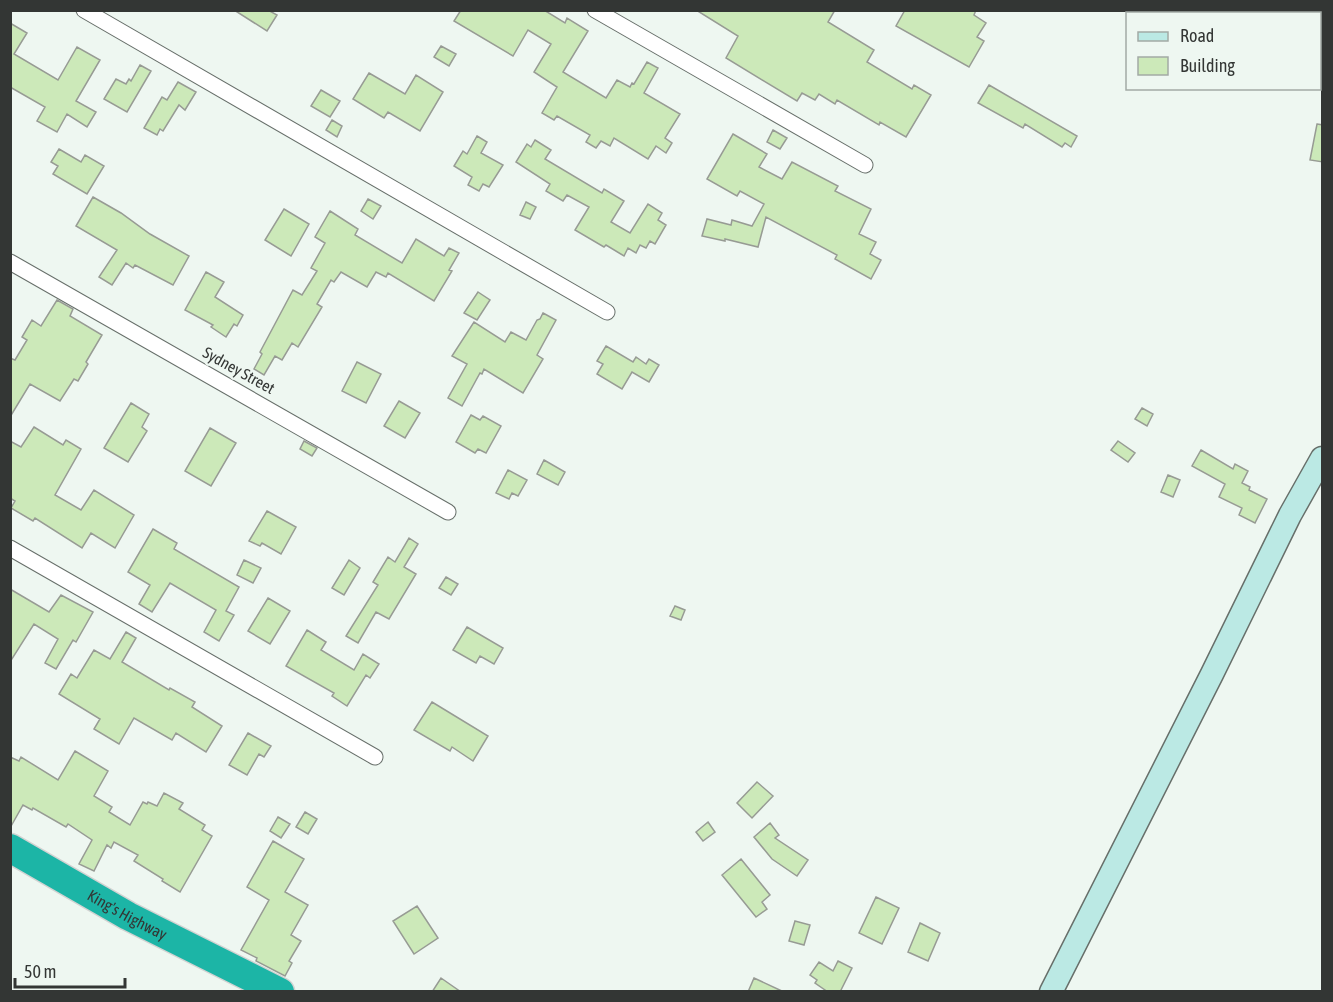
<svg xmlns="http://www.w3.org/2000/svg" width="1333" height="1002" font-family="'Asap Condensed',sans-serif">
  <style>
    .building { fill: #cce9b9; stroke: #979b94; stroke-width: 1.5 }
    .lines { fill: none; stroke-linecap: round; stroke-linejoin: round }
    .street-casing { stroke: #676f6a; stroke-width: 17 }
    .secondary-casing { stroke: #676f6a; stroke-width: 25 }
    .highway-casing { stroke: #d2d3d2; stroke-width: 31 }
    .street { stroke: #fff; stroke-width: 15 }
    .secondary { stroke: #bbe9e4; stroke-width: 22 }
    .highway { stroke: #1cb5a6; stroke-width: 28 }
    .labels { text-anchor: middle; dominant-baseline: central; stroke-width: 4.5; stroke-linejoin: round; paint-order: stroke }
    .street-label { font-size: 16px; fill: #333634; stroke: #eef7f1 }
  </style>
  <rect width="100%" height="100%" fill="#eef7f1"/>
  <!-- building -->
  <path class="building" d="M234 10H268L277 15 267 31Z
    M461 10H544L565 23 567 18 588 31 563 72 606 98 617 80 630 87 632 83 634 84 647 62 658 68 644 93 680 114 665 138 672 143 666 153 656 146 648 159 614 138 610 146 601 141 596 148 586 142 590 135 557 116 554 120 542 113 557 87 534 72 551 44 528 30 513 56 454 21Z
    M696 10H835L828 22 874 50 867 62 912 89 914 85 931 95 906 137 880 122 879 125 837 100 835 104 819 94 815 100 802 93 797 101 726 58 738 36Z
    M905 10H976L974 15 986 23 977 37 984 41 969 67 896 26Z
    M10 23 27 33 14 54 58 80 77 47 100 60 76 101 96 112 87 127 67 114 57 132 37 121 45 107 10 87Z
    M441 46 456 54 449 66 434 57Z
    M140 65 151 71 127 112 104 99 116 79 126 84 129 79 131 81Z
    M369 73 405 94 416 75 443 92 420 131 388 112 384 118 353 99Z
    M178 82 196 92 185 110 179 105 163 131 160 129 157 135 144 128 162 97 167 100Z
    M989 85 1077 136 1071 147 1065 143 1062 147 1025 124 1023 128 978 103Z
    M321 90 340 101 330 117 311 106Z
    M332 120 342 126 337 137 326 130Z
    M1317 124 1323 125V162L1310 160Z
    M773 130 787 138 780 149 767 142Z
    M733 134 767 154 759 167 782 179 792 162 838 186 835 191 871 209 859 234 876 242 870 254 881 260 871 279 835 259 837 255 766 217 758 247 725 239V241L702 236 707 219 731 225 732 220 752 226 764 204 740 191 737 196 707 179Z
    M477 136 487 142 481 153 503 165 489 187 483 184 479 191 468 185 472 177 454 166 463 151 467 154Z
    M535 140 551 150 545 159 602 193 604 189 624 201 611 222 630 233 648 204 662 213 658 220 666 225 655 244 650 241 646 248 640 245 636 253 628 248 624 256 606 245 604 247 575 230 589 207 567 195 563 201 546 191 550 184 516 162 527 144 531 147Z
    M59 149 81 162 85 155 104 166 87 194 53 174 58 166 51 162Z
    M93 197 121 213 150 234 189 256 173 285 135 265 133 268 126 263 112 285 99 277 117 250 76 226Z
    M368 199 381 206 373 219 361 211Z
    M526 202 536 207 530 219 520 215Z
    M284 209 309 224 291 256 265 240Z
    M330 211 358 229 355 235 402 263 416 239 444 256 449 248 459 253 449 270 452 271 434 301 388 273 386 277 376 272 367 287 341 272 334 282 331 280 317 304 322 307 298 347 292 343 282 360 275 356 264 375 254 369 262 354 260 352 293 290 302 295 317 271 311 268 325 243 315 237Z
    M206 272 224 282 215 297 243 315 237 326 234 324 226 337 211 327 213 325 185 310Z
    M478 292 490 300 477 320 464 313Z
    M57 300 73 309 70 316 102 335 86 362 88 364 78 381 74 379 60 401 30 384 10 417V358L15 360 27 340 22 337 32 320 41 326Z
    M543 313 556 320 537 355 543 359 523 393 484 369 482 374 480 373 462 406 448 398 467 364 452 356 474 322 505 342 511 332 526 340 537 320 540 319Z
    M606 346 633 362 636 357 646 364 649 359 659 365 649 382 632 372 622 389 597 374 603 364 597 361Z
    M357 362 381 374 366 403 342 391Z
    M399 401 420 413 405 438 384 426Z
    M131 403 149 414 142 427 147 431 128 462 104 448Z
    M1142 408 1153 414 1147 426 1135 419Z
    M471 415 480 420 483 416 501 426 486 453 478 449 475 453 456 442Z
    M34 427 63 445 66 440 81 449 55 495 81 510 94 490 134 515 115 548 91 533 82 548 35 518 33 521 11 508 15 501 10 498V441L21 447Z
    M210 428 236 443 211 486 185 471Z
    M304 441 317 448 312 456 300 449Z
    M1118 441 1135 453 1128 462 1111 450Z
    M1201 450 1233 469 1235 464 1248 471 1242 483 1250 487 1249 490 1267 499 1255 523 1239 515 1242 508 1219 497 1225 484 1192 466Z
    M544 460 565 472 558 485 537 474Z
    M508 470 527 480 518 496 512 493 509 499 496 493Z
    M1168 475 1180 480 1173 497 1161 492Z
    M267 511 296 527 281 554 262 543 260 546 249 541Z
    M153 529 177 543 174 549 239 587 226 611 234 615 219 641 204 632 216 610 170 583 152 612 139 604 150 585 128 572Z
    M409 538 418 544 404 567 416 574 389 619 376 612 358 643 346 636 378 585 373 582 388 557 395 562Z
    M244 560 261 568 253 583 237 575Z
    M349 560 360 568 344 595 332 588Z
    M446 577 458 584 451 595 439 588Z
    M10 589 49 612 61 595 93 612 76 642 73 640 56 669 45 663 58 639 34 624 10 662Z
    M268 598 290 611 270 644 248 631Z
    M675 606 685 610 681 620 670 616Z
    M467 627 503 648 494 664 480 656 476 663 453 650Z
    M307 630 326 642 321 650 354 670 363 654 379 664 370 678 366 675 347 706 332 696 334 693 286 666Z
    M126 632 136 638 122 662 169 690 170 688 195 702 192 707 222 726 206 752 176 733 172 740 134 718 119 744 94 729 100 719 59 694 71 674 77 678 94 650 110 659Z
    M432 702 488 736 473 761 452 747 450 751 414 730Z
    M248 733 271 746 264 757 259 754 247 775 229 765Z
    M75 751 108 771 94 796 112 807 109 812 130 825 143 802 147 804 148 802 157 806 164 793 183 803 179 809 205 825 202 830 212 836 180 892 162 881 163 879 134 861 138 855 114 842 111 848 107 845 94 871 79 864 92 840 68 824 66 827 33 808 32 810 23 805 10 828V757L19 761 21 757 58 780Z
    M757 782 773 796 752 818 737 803Z
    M305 812 317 819 308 834 296 827Z
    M278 817 290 824 281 838 270 831Z
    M708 822 715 832 703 841 696 832Z
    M770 823 779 835 775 838 808 860 797 876 772 859 754 837Z
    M273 841 304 859 285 892 308 905 291 935 301 941 289 961 292 963 285 976 256 961 257 958 241 950 269 900 247 887Z
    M741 859 770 895 762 902 767 909 756 917 722 875Z
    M876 897 899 908 882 944 859 933Z
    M417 906 438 938 414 954 393 921Z
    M795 921 810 925 804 945 789 941Z
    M920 923 940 933 928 961 908 952Z
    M838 961 852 968 840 992H828L815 983 817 980 810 975 819 962 833 971Z
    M441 978 461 992H432Z
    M754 978 784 992H748Z"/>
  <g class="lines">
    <defs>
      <path id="street" d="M84 10 607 312
        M595 10 865 165
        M10 262 448 512
        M10 548 375 757"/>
      <path id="secondary" d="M1051 992 1212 674 1290 515 1322 458"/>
      <g id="highway">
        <path id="s1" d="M10 848 128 916 280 992"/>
      </g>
    </defs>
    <!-- street casing -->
    <use href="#street" class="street-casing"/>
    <!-- secondary casing -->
    <use href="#secondary" class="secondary-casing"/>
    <!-- highway casing -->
    <use href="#highway" class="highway-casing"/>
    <!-- street -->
    <use href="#street" class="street"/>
    <!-- secondary -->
    <use href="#secondary" class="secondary"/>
    <!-- highway -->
    <use href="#highway" class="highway"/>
  </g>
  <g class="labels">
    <!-- street labels -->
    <g class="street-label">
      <text transform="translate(239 370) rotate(29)">Sydney Street</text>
      <text stroke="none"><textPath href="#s1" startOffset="135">King's Highway</textPath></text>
    </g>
  </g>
  <!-- border -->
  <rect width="1333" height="1002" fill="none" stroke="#333634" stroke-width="24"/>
  <!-- legend -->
  <rect x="1126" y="12" width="195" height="78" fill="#eef7f1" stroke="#a3aaa5" stroke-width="1.5"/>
  <rect x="1138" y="32" width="30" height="9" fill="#bbe9e4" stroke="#a3aaa5" stroke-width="1.5"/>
  <text x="1180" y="42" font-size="18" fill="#333634">Road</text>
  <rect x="1138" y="57" width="30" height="18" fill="#cce9b9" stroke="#a3aaa5" stroke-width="1.5"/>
  <text x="1180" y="72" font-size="18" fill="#333634">Building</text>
  <!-- scale -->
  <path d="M15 978v9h110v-9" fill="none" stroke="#333634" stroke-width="3"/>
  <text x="24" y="978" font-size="18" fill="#333634" stroke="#eef7f1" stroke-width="4.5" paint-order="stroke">50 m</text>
</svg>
